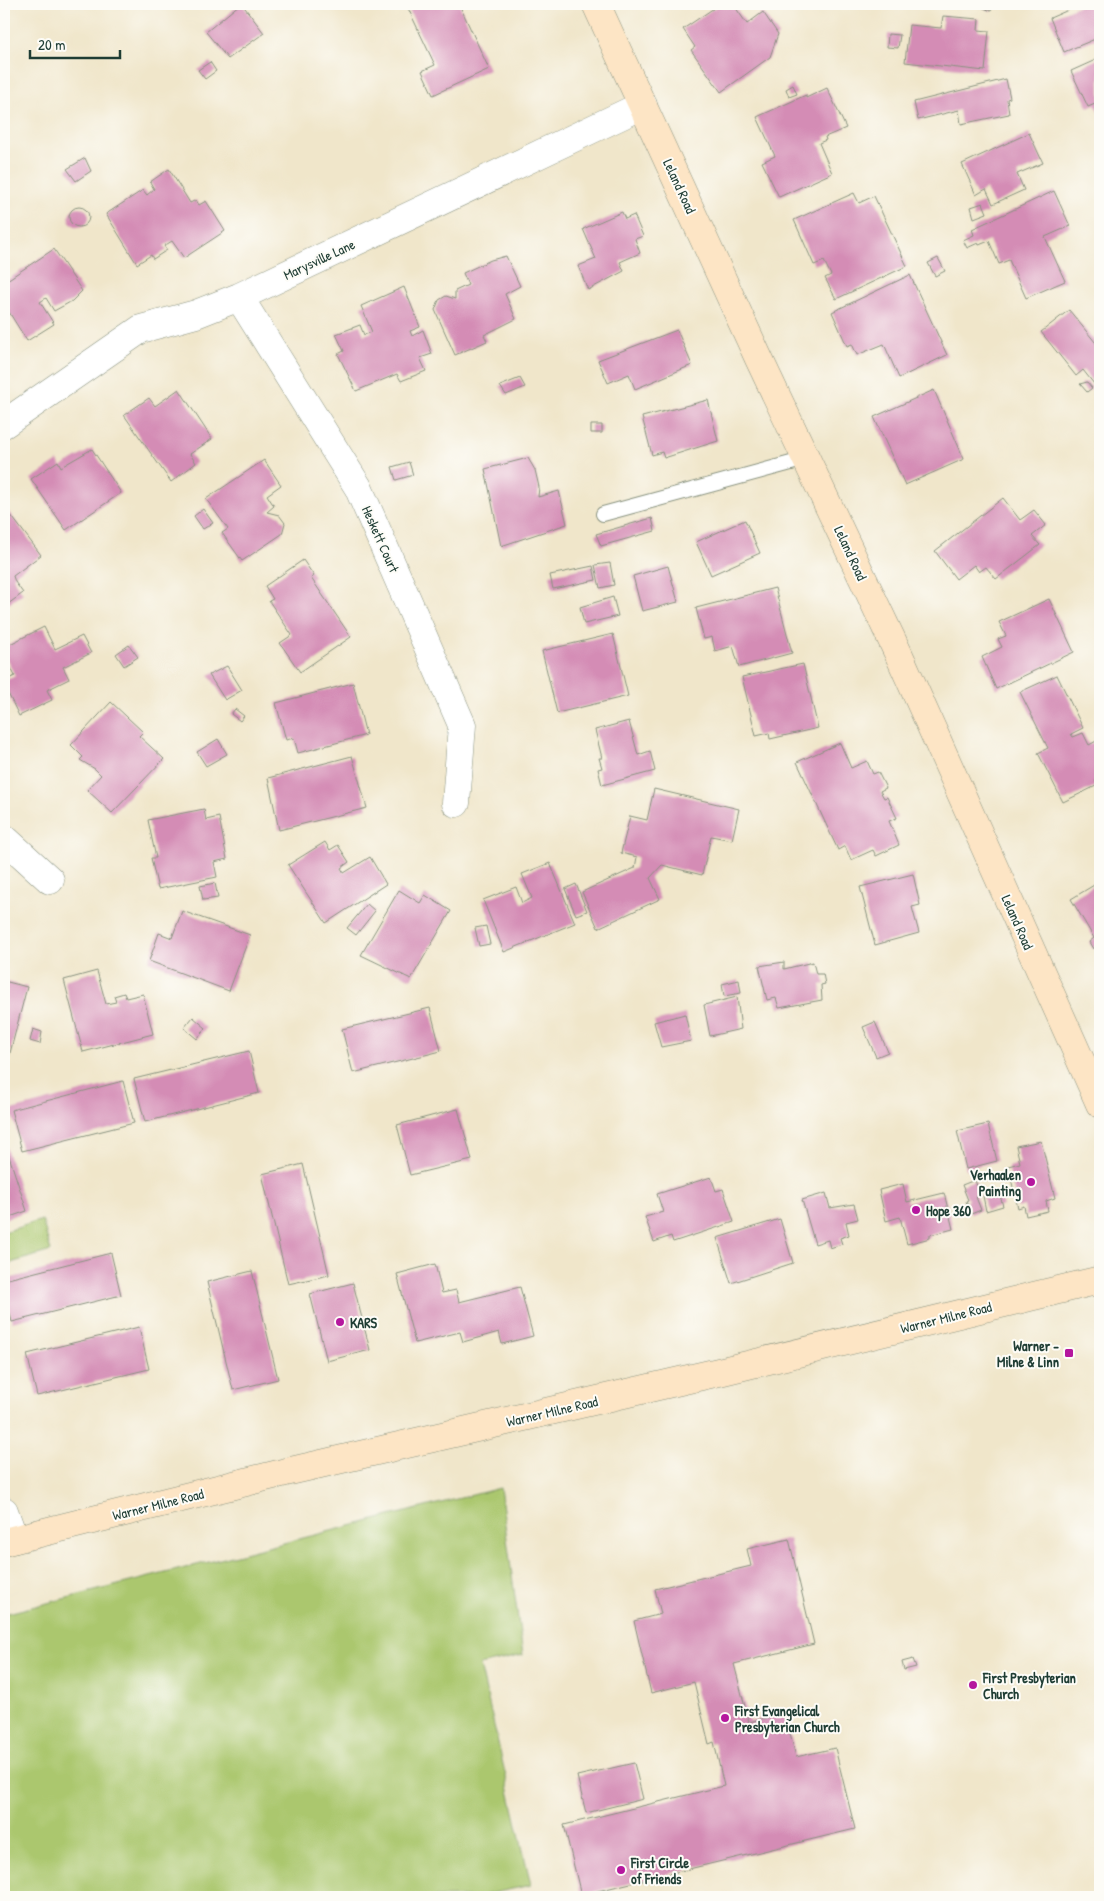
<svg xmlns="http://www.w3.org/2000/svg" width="1104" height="1901" font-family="'Patrick Hand',sans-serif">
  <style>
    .green { fill: #abc76e; stroke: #658251 }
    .building { fill: #d48cb5 }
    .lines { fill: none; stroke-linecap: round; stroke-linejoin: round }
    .service-casing { stroke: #88927f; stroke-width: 16 }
    .minor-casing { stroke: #88927f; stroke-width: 29 }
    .secondary-casing { stroke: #88927f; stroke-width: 29 }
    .service { stroke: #fff; stroke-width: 14 }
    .minor { stroke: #fff; stroke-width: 28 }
    .secondary { stroke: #fde5c5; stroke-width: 28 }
    .poi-dot { fill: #b5179e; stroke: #fdfcf7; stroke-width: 2 }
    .labels { text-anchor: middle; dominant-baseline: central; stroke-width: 4; stroke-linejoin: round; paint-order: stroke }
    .street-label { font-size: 14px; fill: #1f3d34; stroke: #fdfcf7 }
    .poi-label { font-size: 14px; font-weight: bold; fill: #1f3d34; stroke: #fdfcf7; text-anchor: start }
  </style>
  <rect width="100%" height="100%" fill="#fdfcf7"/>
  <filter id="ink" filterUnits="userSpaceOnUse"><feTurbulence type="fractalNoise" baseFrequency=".02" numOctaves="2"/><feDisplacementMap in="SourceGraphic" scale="10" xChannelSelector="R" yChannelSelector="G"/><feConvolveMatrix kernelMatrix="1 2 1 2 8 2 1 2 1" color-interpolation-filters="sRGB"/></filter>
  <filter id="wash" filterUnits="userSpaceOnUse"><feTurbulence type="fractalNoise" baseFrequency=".0096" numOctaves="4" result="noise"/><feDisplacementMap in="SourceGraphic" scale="20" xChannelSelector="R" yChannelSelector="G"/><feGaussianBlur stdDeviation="1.12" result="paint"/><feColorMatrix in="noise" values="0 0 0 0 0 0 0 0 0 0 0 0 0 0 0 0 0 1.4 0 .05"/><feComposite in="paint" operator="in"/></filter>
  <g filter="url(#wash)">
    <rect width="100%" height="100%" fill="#f0e6ca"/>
    <!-- green -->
    <path class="green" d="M42 1220 51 1251 4 1265V1232Z
      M500 1488 523 1655 480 1665 531 1885 475 1897H4V1614Z"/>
    <g id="blocks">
      <!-- building -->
      <path class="building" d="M240 4H242L264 33 228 59 206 32Z
        M406 4H459L489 69 433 95 422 71 435 65Z
        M720 4H733L747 24 763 12 778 34 770 57 721 92 691 50 695 47 683 29Z
        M974 4H994L991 11Z
        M1082 4H1100V37L1064 52 1050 18Z
        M943 16 979 19 978 30 989 31 985 71 905 62 909 25 941 28Z
        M888 34 900 35 898 48 887 47Z
        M1100 58V115L1095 104 1088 107 1071 71Z
        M210 62 216 71 205 79 198 70Z
        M1006 79 1010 98 1007 99 1009 114 961 124 959 110 918 120 914 102Z
        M793 85 797 94 789 97 786 89Z
        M827 88 846 128 825 137 826 140 819 143 832 173 779 197 762 162 775 156 757 117 806 95V98Z
        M1029 133 1043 163 1017 174 1024 190 993 204 986 189 976 195 962 164Z
        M85 158 91 171 76 181 67 169Z
        M169 169 190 203 196 200 199 205 206 201 225 231 184 258 172 241 164 246 167 250 153 259 151 255 137 264 106 214 143 190 147 195 154 189 150 182Z
        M1054 191 1070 226 1045 237 1065 281 1026 298 1009 260 999 264 989 241 979 245 978 243 967 248 963 240 974 235 972 229Z
        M854 193 859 203 874 196 907 266 836 299 825 278 831 275 824 261 814 265 794 220Z
        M983 203 987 213 974 218 971 207Z
        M69 217a10 10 0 1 1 20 0a10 10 0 1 1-20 0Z
        M622 212 625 219 634 215 643 236 635 239 640 253 620 262 624 271 588 290 578 266 596 259 583 229Z
        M54 249 82 291 72 301 54 311 46 298 40 302 54 324 27 341 4 304V282Z
        M506 256 520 286 505 294 516 319 484 335 487 341 455 355 435 310 439 300 446 296 455 299V291L468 285 463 273 491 260Z
        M938 258 945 271 935 276 928 263Z
        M910 275 947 355 899 378 884 344 857 355 852 344 847 346 832 312Z
        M404 287 420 327 410 331 412 336 423 330 432 354 420 358 426 371 401 381 397 374 356 391 338 354 344 351 336 334 360 325 364 335 372 332 361 306Z
        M1069 310 1100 348V387L1098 389 1083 370 1076 376 1041 332Z
        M677 330 692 365 635 389 629 374 608 383 598 360Z
        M520 378 525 387 506 395 500 386Z
        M1087 382 1092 388 1087 392 1080 384Z
        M179 389 212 439 190 454 196 463 171 482 124 415 149 398 155 406Z
        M934 390 964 459 905 485 874 417Z
        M708 400 718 441 664 458 662 452 652 455 642 417Z
        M591 425H602V433H591Z
        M92 449 121 493 66 530 31 479 58 461 61 467Z
        M528 458 535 470 539 487 538 497 559 491 567 524 501 546 485 469Z
        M264 460 281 485 267 495 274 506 267 512 279 515 285 523 282 534 242 561 222 533 228 529 206 499Z
        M409 462 413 475 396 480 392 467Z
        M1003 498 1020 520 1034 510 1046 525 1032 536 1040 545 996 579 986 567 979 572 974 565 956 579 935 551Z
        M4 506 41 555 13 576 15 582 23 593 4 607Z
        M203 509 213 523 203 529 194 516Z
        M652 518 655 531 601 546 596 534Z
        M745 520 760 553 711 575 696 542Z
        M303 560 314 576 311 578 351 637 300 672 280 643 292 635 269 601 273 599 265 586Z
        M610 563 614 585 600 588 595 565Z
        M593 566 596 580 553 589 550 575Z
        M668 566 678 602 642 611 633 576Z
        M775 588 792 653 739 667 733 646 715 651 712 637 704 639 696 608Z
        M613 597 618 616 584 624 580 607Z
        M1049 599 1074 652 996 689 982 657 1002 647 998 639 1006 636 999 622Z
        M44 627 55 649 82 636 91 653 63 667 69 679 47 690 52 700 19 716 4 685V681L15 676 4 654V647Z
        M613 634 628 696 557 713 542 651Z
        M129 645 138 657 124 666 116 654Z
        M803 664 818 728 770 739 769 733 756 736 742 677Z
        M227 666 242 690 225 700 209 675Z
        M1057 675 1083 728 1071 734 1073 737 1083 733 1089 745 1100 739V779L1095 781 1098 785 1063 802 1038 753 1048 748 1020 692Z
        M353 683 366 735 298 753 294 738 286 740 276 703Z
        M111 702 143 732 139 736 164 759 112 813 87 790 101 775 95 769 80 760 83 757 71 745Z
        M235 709 244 716 240 721 231 714Z
        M629 721 638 755 650 751 655 771 602 785 598 769 602 768 599 758H602L595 730Z
        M218 739 227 754 206 766 197 752Z
        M840 743 851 768 867 761 873 774 878 772 886 788 880 791 884 798 887 797 897 818 889 821 899 845 876 856 873 850 851 860 845 846 838 850 797 762Z
        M352 756 367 808 279 830 268 778Z
        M654 789 739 809 732 840 711 836 702 875 662 865 650 878 660 899 598 928 582 892 635 868 637 857 621 853 630 816 647 820Z
        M204 809 206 820 219 817 227 859 214 862 217 877 158 889 151 858H156L148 820Z
        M325 842 330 850 338 845 349 862 341 868 344 873 370 857 386 884 326 923 288 865Z
        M550 863 575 923 504 952 483 900 516 887 522 903 532 898 522 874Z
        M913 874 920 905 912 907 919 933 875 945 860 887Z
        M1099 882 1100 948 1099 945 1093 949 1089 942 1094 938 1071 899Z
        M215 883 218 898 203 900 200 886Z
        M576 884 587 911 576 915 565 889Z
        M399 890 420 903 425 895 451 911 411 979 361 955Z
        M367 904 375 911 356 935 347 928Z
        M182 911 250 935 229 991 149 961 159 933 172 938Z
        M486 926 490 944 479 946 475 928Z
        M784 962V969L813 962 816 974H823L825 984 821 985 822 1000 779 1008 776 998 767 1000 759 966Z
        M97 971 106 1004 116 1002 114 996 124 993 126 998 143 994 153 1034 83 1052 64 980Z
        M739 980 741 993 724 996 722 984Z
        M4 981 27 987 9 1057 4 1056Z
        M737 997 741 1029 710 1036 704 1005Z
        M430 1008 441 1051 353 1073 342 1029Z
        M685 1014 691 1041 661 1047 654 1022Z
        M193 1017 206 1028 197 1039 184 1028Z
        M875 1022 888 1052 876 1057 863 1027Z
        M33 1029 42 1032 40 1044 30 1041Z
        M249 1051 259 1093 145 1122 134 1079Z
        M123 1081 134 1123 22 1151 11 1110Z
        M458 1109 472 1160 410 1175 397 1125Z
        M988 1124 997 1161 966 1169 957 1131Z
        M4 1141 27 1211 4 1219Z
        M1041 1141 1055 1198 1046 1201 1048 1211 1026 1216 1024 1206 1018 1208 1008 1166 1020 1163 1016 1146Z
        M303 1164 329 1275 288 1284 262 1174Z
        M711 1177 716 1191 723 1189 734 1222 673 1242 671 1236 654 1242 645 1217 663 1212 657 1194Z
        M975 1180 980 1195 976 1197 981 1210 971 1214 966 1201 968 1200 962 1185Z
        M903 1184 907 1202 944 1193 953 1229 930 1235V1238L907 1244 900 1217 886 1221 879 1190Z
        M999 1192 1003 1206 986 1211 983 1196Z
        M826 1193 830 1208 854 1204 858 1219 846 1222 849 1235 840 1238 842 1244 830 1248 828 1240 815 1244 802 1200Z
        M780 1219 793 1263 731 1283 717 1238Z
        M111 1253 121 1295 12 1322 4 1290V1280Z
        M435 1264 442 1293 456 1290 459 1302 520 1287 533 1336 502 1344 499 1332 463 1342 460 1332 415 1343 397 1274Z
        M252 1271 278 1379 233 1390 207 1282Z
        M353 1283 370 1350 327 1361 310 1294Z
        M139 1327 149 1369 37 1396 27 1354Z
        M789 1539 814 1644 734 1664 749 1722 785 1713 796 1757 835 1748 855 1829 581 1895 564 1825 724 1786 714 1742 709 1744 694 1682 651 1693 634 1621 661 1614 655 1589 751 1566 747 1549Z
        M913 1659 916 1667 904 1670 902 1662Z
        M634 1763 643 1799 586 1813 577 1776Z"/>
    </g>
  </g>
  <g filter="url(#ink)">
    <use href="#blocks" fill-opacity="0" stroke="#88927f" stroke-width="1"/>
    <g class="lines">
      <defs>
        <path id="service" d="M603 514 806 459"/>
        <path id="minor" d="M239 297 358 487 462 725 456 803
          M4 424 141 329 196 314 239 297 643 105
          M4 838 50 880
          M4 1511 14 1539"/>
        <path id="secondary" d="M596 4 759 359 899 655 1100 1104
          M4 1542 286 1472 723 1371 1100 1280"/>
      </defs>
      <!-- service casing -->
      <use href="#service" class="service-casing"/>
      <!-- minor casing -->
      <use href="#minor" class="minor-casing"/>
      <!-- secondary casing -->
      <use href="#secondary" class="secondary-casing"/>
      <!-- service -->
      <use href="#service" class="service"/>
      <!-- minor -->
      <use href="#minor" class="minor"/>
      <!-- secondary -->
      <use href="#secondary" class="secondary"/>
    </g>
  </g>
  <!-- markers -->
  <g class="poi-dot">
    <circle cx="1031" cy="1182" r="5"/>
    <circle cx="916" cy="1210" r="5"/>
    <circle cx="340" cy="1322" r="5"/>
    <rect x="1064" y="1348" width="10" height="10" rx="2.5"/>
    <circle cx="973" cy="1685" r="5"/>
    <circle cx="725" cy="1718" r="5"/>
    <circle cx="621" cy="1870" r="5"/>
  </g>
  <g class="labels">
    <!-- street labels -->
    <g class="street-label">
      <text transform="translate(680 186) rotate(65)">Leland Road</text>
      <text transform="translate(319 259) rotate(-25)">Marysville Lane</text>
      <text transform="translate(381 539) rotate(66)">Heskett Court</text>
      <text transform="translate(851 553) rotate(65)">Leland Road</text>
      <text transform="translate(1018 922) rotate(66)">Leland Road</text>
      <text transform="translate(946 1317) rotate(-14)">Warner Milne Road</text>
      <text transform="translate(552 1411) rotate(-13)">Warner Milne Road</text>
      <text transform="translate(158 1504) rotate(-14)">Warner Milne Road</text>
    </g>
    <!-- poi labels -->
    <g class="poi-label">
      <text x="1021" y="1174" text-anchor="end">Verhaalen<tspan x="1021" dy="16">Painting</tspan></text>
      <text x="926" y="1210">Hope 360</text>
      <text x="350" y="1322">KARS</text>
      <text x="1059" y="1345" text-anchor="end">Warner -<tspan x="1059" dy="16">Milne &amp; Linn</tspan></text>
      <text x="983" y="1677">First Presbyterian<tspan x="983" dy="16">Church</tspan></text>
      <text x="735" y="1710">First Evangelical<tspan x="735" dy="16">Presbyterian Church</tspan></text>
      <text x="631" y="1862">First Circle<tspan x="631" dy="16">of Friends</tspan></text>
    </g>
  </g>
  <!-- margin -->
  <rect width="1104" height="1901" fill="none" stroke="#fdfcf7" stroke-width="20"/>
  <!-- scale -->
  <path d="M30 50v8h90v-8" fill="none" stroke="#1f3d34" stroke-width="2.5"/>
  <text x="38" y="50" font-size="15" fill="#1f3d34" stroke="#fdfcf7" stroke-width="4" paint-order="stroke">20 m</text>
</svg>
